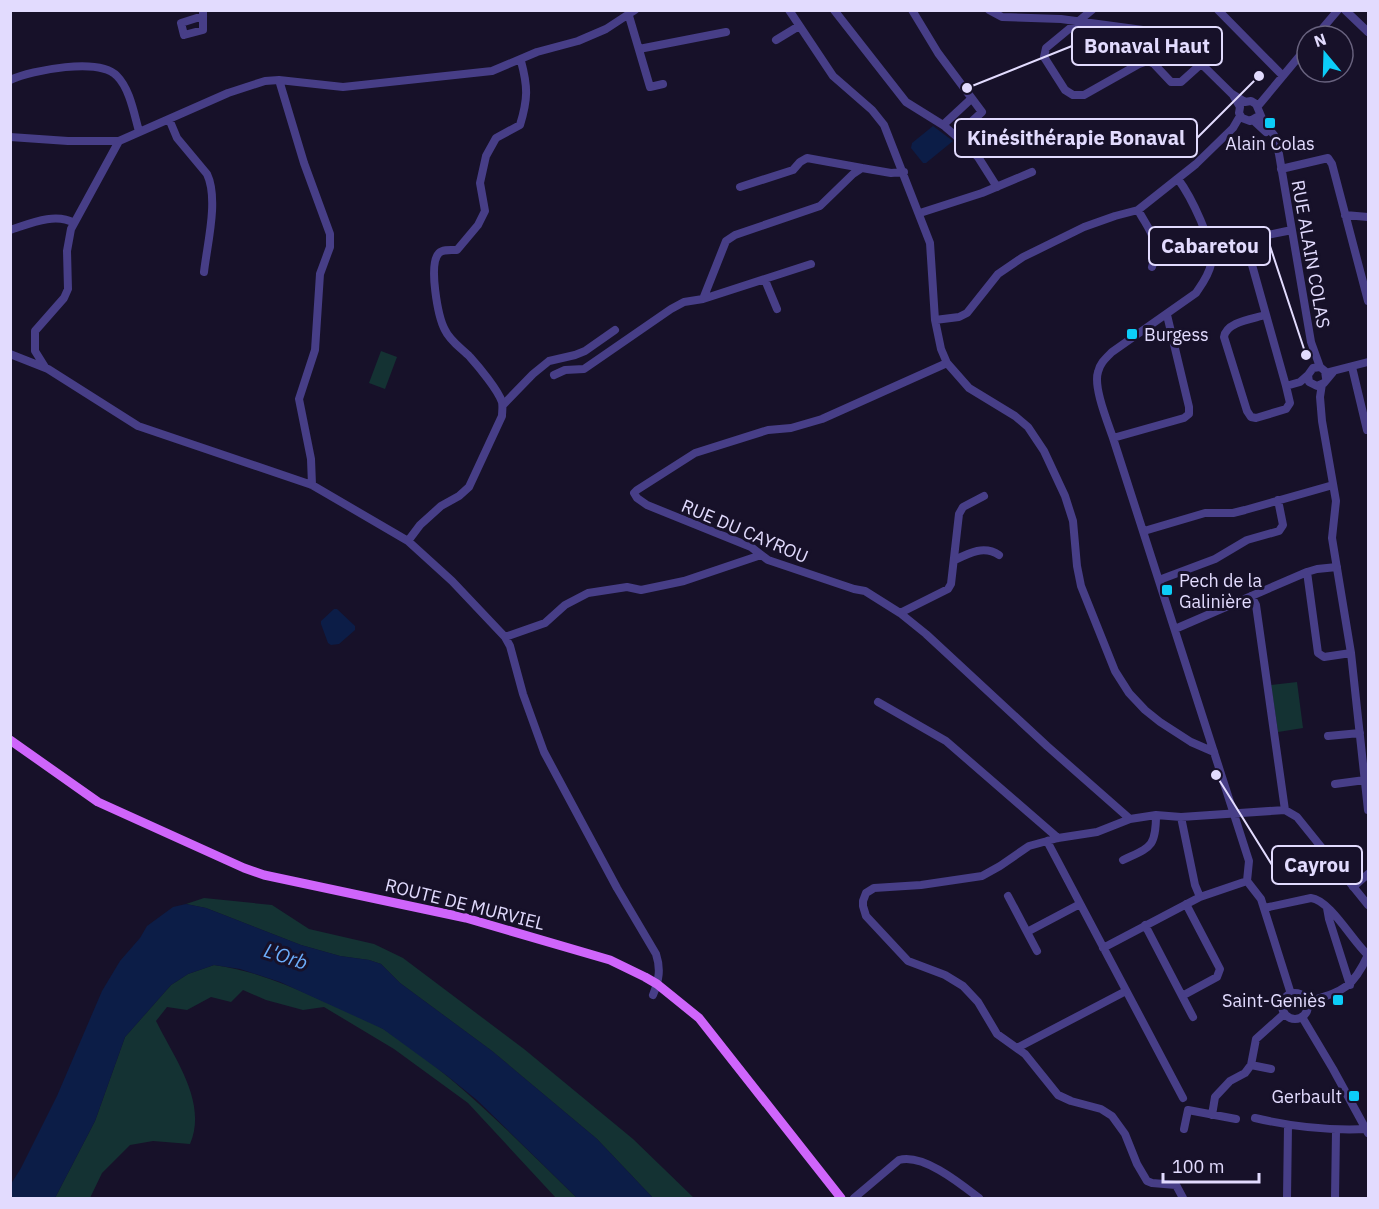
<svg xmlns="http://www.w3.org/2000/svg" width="1379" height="1209" font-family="'IBM Plex Sans',sans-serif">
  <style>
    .green { fill: #143233 }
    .water { fill: #0c1d47 }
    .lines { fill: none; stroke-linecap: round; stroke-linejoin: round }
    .minor { stroke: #473e87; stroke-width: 8 }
    .major { stroke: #cf65fb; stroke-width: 9 }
    .poi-dot { fill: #0ccdf8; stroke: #171129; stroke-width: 2 }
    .labels { text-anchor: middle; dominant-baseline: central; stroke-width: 6; stroke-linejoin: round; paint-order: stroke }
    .poi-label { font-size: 18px; fill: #e2dbfe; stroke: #171129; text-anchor: start }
    .street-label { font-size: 18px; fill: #e2dbfe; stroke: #171129 }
    .water-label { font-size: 20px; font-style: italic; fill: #6cadfb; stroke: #171129 }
    .leader { fill: none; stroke: #e2dbfe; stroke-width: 2 }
    .callout-dot { fill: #e2dbfe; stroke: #171129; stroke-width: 2 }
    .callout { fill: #171129; stroke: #e2dbfe; stroke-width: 2 }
    .callout-label { font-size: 20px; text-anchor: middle; font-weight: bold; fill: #e2dbfe }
  </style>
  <rect width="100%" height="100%" fill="#171129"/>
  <!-- green -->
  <path class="green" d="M381 351 397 357 385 389 369 383Z
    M1297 682 1303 728 1278 732 1271 685Z
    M204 898 272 905 309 929 374 944 403 958 524 1049 633 1139 694 1198H653L597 1139 492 1051 400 983 381 964 369 960 340 956 301 945 206 908 186 904Z
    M214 965C250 970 281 982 314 997 337 1007 363 1017 385 1030 457 1077 516 1139 577 1198H556L468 1103 394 1049 324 1007 303 1010 266 1000 243 990 231 1002 211 997 187 1010 167 1007 156 1021C174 1058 208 1102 190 1144L153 1141 130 1145 102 1173 90 1198H55L95 1121 125 1037 171 985 188 974Z"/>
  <!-- water -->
  <path class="water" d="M933 126 953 141 926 163H923L911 148 912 143Z
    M334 609H337L355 626V630L339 644 331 645 328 643 321 624V621Z
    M186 904 206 908 301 945 340 956 369 960 381 964 400 983 492 1051 597 1139 653 1198H577L477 1100 446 1075 383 1029 280 982 240 969 214 965 188 974 171 985 125 1037 95 1121 55 1198H11V1184L21 1168 57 1096 102 991 120 961 140 938 147 926 173 907Z"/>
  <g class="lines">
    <!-- minor -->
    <path class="minor" d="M789 10 833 76 872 110 884 125 930 243 935 320 941 349 947 363 969 388 1015 416 1028 427 1044 451 1065 496 1073 521 1077 566 1081 586 1115 671 1129 693 1145 710 1160 722 1191 742 1214 752
      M834 10 906 102 943 125 956 136 978 157 997 187
      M912 10 938 53 982 112 956 136
      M989 10 1002 17 1061 19 1165 33 1174 37 1232 94 1245 102 1251 101 1256 104 1264 123 1274 135 1279 154 1311 342 1320 367
      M1092 10 1046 48 1044 57 1065 90 1073 95H1084L1139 64 1148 61 1154 64 1171 82H1181L1201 64
      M1218 10 1283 76
      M1345 10 1368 32
      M203 16 181 23 184 35 203 30V10
      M629 16 650 87 663 84
      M1316 36 1338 10
      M776 40 799 26
      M639 49 726 32
      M10 80C33 70 99 57 117 76 130 89 134 114 139 131
      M279 80 304 163 330 234V247L320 274 315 350 299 399 311 459 312 485
      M1233 95 1240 107 1239 113 1242 118 1250 121 1257 117
      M1258 106 1307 47
      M169 119 177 138 207 174C219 199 207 245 204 272
      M1253 120 1266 132
      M943 125 971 99
      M10 137 68 141H119
      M1281 169 1328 158 1332 164 1368 301
      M1178 179C1190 195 1215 244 1211 264 1209 275 1202 284 1196 293L1112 352C1106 358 1100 363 1098 372 1093 387 1108 423 1113 438L1249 861 1247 881 1261 899 1291 994
      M740 187 793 170 800 162 807 158 862 168
      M1138 210C1150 232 1161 241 1152 267
      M920 213 982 193 1032 172
      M1345 215 1368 217
      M10 230C29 224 55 212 74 223
      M1287 231 1253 238 1247 247 1286 386 1300 382 1308 375
      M765 280 777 309
      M703 299 811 264
      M1265 315C1252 319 1226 322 1224 337L1247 411 1251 417 1256 418 1286 409 1290 403 1286 386
      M935 320 959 317 967 313 998 274 1023 257 1084 227 1115 216 1138 210 1196 164 1233 128 1240 116
      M10 354 48 369 138 426 312 485 408 541 452 581 505 637 510 646 523 694 544 752 617 888 656 954C661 969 659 980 653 995
      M947 363 822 419 791 428 768 430 695 453 637 490 634 493 637 498 647 505 751 547 768 560 854 589 865 591 900 613 926 634 1047 746 1130 819 1156 815 1181 817 1285 810
      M45 367 35 351V331L64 298 68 289 67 251 71 229 119 141 228 93 265 81 279 80 343 87 492 71 537 52 578 41 606 29 635 10
      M1352 367 1367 430
      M1329 372 1368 362
      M554 375 565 370 584 369 671 309 684 302 703 299 726 241 735 235 820 206 853 174 862 168 891 173 904 172
      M1326 378 1325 371 1320 367 1313 368 1308 375 1309 382 1317 386 1324 383 1334 371
      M1322 384 1320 397 1322 421 1336 501 1332 538 1351 653 1368 810
      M503 405 533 374 549 361 575 355 585 351 615 330
      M1113 438 1184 418 1189 414V407L1167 315
      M1144 531 1205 513H1233L1245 510 1333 485
      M408 541 420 525 441 506 459 496 469 487 502 416C502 412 503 407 502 402 498 390 479 367 470 357 461 348 450 341 445 330 438 317 428 264 439 253 443 249 451 250 457 250L478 225 485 211 480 183 486 156 496 138 520 125C528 99 528 87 521 61
      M955 560C969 553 984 545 999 555
      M1307 572 1318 653 1324 657 1351 653
      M1159 580 1215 559 1247 540 1279 531 1283 525 1278 500
      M1251 596 1256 605 1285 810
      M900 613 948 589 951 584 959 514 963 507 984 496
      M1175 629 1307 572 1317 569 1337 567
      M505 637 545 623 565 605 588 593 627 587 641 590 684 581 761 555
      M878 702 946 741 1058 838
      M1328 736 1360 733
      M1335 784 1365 780
      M1285 810 1297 817 1368 905
      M1181 817 1195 885 1200 897
      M1130 819 1097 832 1058 838 1029 846 1000 866 982 876 921 885 874 888 866 893 863 901V906L866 916 908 961 945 975 963 986 978 1002 997 1034 1025 1054 1058 1095 1071 1101 1101 1109 1112 1116 1125 1134 1137 1164 1147 1181 1152 1183 1176 1185 1183 1198
      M1047 841 1183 1098
      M1123 860C1150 847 1156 848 1156 815
      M1353 887 1368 874
      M1008 896 1037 951
      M1264 908 1311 898C1330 900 1353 942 1368 955
      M1327 908 1329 919 1350 985
      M1145 925 1193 1017
      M1027 932 1080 904
      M1103 948 1200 897 1247 881
      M1282 1006a13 13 0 1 1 26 0a13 13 0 1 1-26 0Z
      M1182 996 1217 977 1220 969 1186 904
      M1307 1002C1342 991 1352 990 1368 955
      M1302 1017 1333 1069 1368 1133
      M1017 1048 1126 991
      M1251 1065 1271 1069
      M1212 1115 1215 1097 1230 1081 1245 1073 1251 1065 1256 1039 1284 1014
      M1255 1118C1293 1127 1330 1131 1368 1129
      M1184 1129 1188 1110 1236 1119
      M854 1198 899 1160C923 1153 961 1184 979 1198
      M1287 1198 1288 1126
      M1335 1198 1336 1131"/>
    <!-- major -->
    <path class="major" d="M10 740 98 802 244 868 264 875 466 918 610 960 645 977 657 984 699 1018 841 1198"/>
  </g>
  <!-- markers -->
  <g class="poi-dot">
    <rect x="1264" y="117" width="12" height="12" rx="3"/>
    <rect x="1126" y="328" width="12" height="12" rx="3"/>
    <rect x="1161" y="584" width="12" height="12" rx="3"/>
    <rect x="1332" y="994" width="12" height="12" rx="3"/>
    <rect x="1348" y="1090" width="12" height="12" rx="3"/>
  </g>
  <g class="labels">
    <!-- poi labels -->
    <g class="poi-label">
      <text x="1270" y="143" text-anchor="middle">Alain Colas</text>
      <text x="1144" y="334">Burgess</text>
      <text x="1179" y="580">Pech de la<tspan x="1179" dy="21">Galinière</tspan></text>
      <text x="1326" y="1000" text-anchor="end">Saint-Geniès</text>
      <text x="1342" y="1096" text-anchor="end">Gerbault</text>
    </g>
    <!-- street labels -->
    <g class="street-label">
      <text transform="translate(1311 254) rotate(80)">RUE ALAIN COLAS</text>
      <text transform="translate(745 531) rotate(23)">RUE DU CAYROU</text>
      <text transform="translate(465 904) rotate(14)">ROUTE DE MURVIEL</text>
    </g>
    <!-- water labels -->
    <g class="water-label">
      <text transform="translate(286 956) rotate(18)">L'Orb</text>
    </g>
  </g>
  <!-- callouts -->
  <path class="leader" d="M967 88L1072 46M1259 76L1197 138M1306 355L1270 246M1216 775L1272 865"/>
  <g class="callout-dot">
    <circle cx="967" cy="88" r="6"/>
    <circle cx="1259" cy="76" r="6"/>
    <circle cx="1306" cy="355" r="6"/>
    <circle cx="1216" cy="775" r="6"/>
  </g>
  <g class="callout">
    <rect x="1072" y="27" width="150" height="38" rx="6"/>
    <rect x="955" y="119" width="242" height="38" rx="6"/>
    <rect x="1149" y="227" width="121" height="38" rx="6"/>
    <rect x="1272" y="846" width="90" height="38" rx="6"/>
  </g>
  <g class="callout-label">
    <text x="1147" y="53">Bonaval Haut</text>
    <text x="1076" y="145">Kinésithérapie Bonaval</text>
    <text x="1210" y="253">Cabaretou</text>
    <text x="1317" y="872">Cayrou</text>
  </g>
  <!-- border -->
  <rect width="1379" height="1209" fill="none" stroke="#e2dbfe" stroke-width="24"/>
  <!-- north arrow -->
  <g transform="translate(1325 54) rotate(341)"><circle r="28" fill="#171129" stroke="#68627e" stroke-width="1.5"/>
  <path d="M0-4.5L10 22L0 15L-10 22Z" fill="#0ccdf8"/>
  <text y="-9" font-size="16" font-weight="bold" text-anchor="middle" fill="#e2dbfe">N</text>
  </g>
  <!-- scale -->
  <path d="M1163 1173v9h96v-9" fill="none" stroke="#e2dbfe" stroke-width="3"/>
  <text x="1172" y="1173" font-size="18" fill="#e2dbfe" stroke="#171129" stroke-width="4.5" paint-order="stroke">100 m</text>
</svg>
